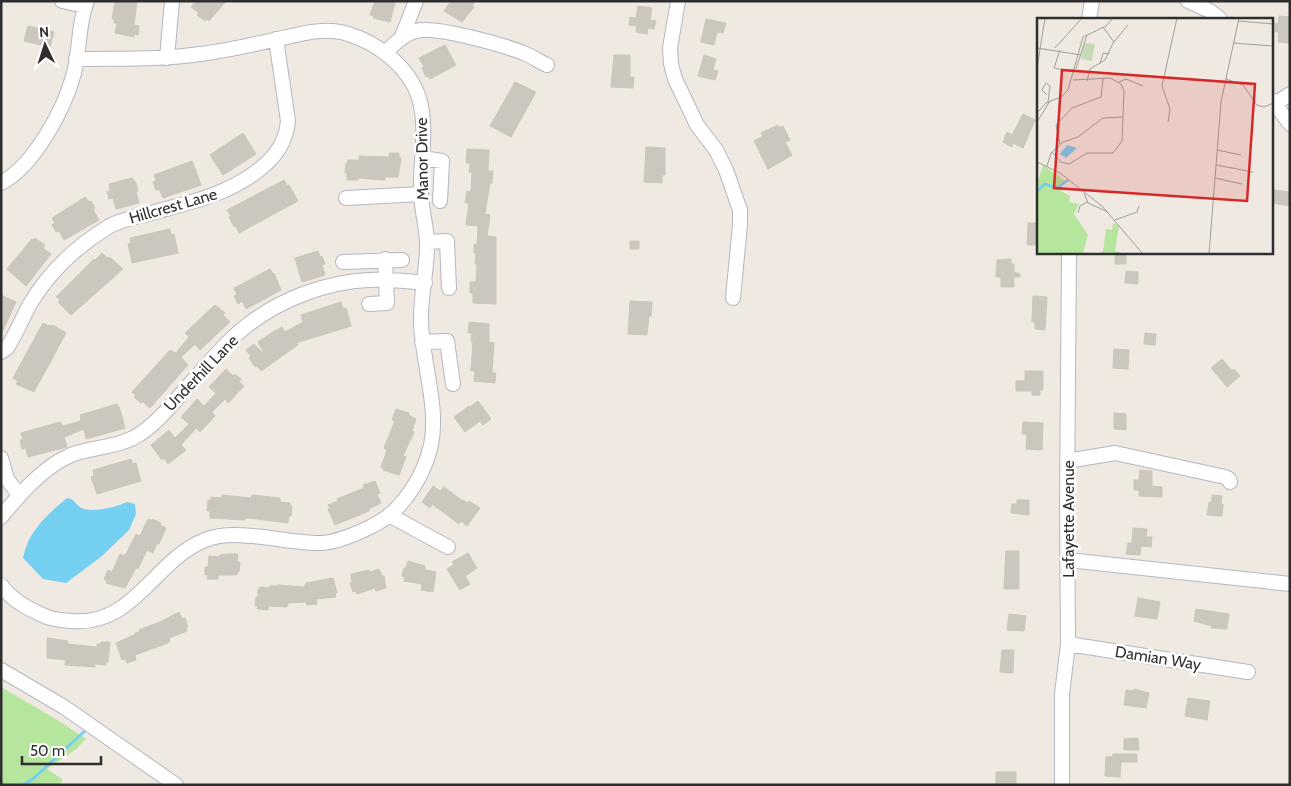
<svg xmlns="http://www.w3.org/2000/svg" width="1291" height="786" font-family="Cabin,sans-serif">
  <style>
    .green { fill: #b6e59e }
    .water { fill: #75cff0 }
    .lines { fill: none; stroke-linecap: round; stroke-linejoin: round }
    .stream { stroke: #75cff0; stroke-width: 3 }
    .building { fill: #cbc7bf; stroke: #cbc5ba }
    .minor-casing { stroke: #b4b7c1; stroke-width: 16 }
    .minor { stroke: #fff; stroke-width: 14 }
    .labels { text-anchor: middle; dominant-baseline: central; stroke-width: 5; stroke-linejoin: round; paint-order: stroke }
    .street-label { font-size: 16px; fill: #2e2e2e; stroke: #fff }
    .inset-river { fill: none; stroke: #75cff0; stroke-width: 2.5 }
    .inset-road { fill: none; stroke: #a29e99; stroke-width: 1 }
    .view { fill: #d62828; fill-opacity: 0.15; stroke: #d62828; stroke-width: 2.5 }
    .inset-edge { fill: none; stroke: #2e2e2e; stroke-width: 2.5 }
  </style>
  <rect width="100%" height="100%" fill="#efe9e1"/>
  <!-- green -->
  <path class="green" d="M1 687 59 721 86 739 75 750 47 769 63 780 59 785H1Z"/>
  <!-- water -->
  <path class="water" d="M67 498C76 500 73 502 80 507 88 514 118 507 127 502L135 504 136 514 129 530 102 556 66 583 43 579 23 558C28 531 47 515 67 498Z"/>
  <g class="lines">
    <!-- stream -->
    <path class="stream" d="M1 783 4 785
      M23 785 34 778 87 729"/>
  </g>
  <!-- building -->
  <path class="building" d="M115 1H137L134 25 139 26 138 35 134 34V37L115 33 117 23H114V19H112Z
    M196 1H226L209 21 206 19 205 21 197 15 199 13 191 7Z
    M375 1H391L395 3 390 22 373 18 374 16 370 15Z
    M451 1H475L472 6 474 7 462 22 444 11Z
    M638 6 652 8 650 20 656 21 654 29 648 28 647 34 636 32 637 26 629 25 630 17 636 18Z
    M1279 16 1290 17V43L1278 42 1279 32H1275V23L1278 24Z
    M706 19 726 23 723 33 717 32 714 45 701 42Z
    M28 26 54 32 50 47 24 41Z
    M445 45 456 65 430 79 428 76 426 77 422 68 424 67 419 58Z
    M614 55H630V77H634L633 88 611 87Z
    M704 55 716 59 713 70 718 71 715 80 698 76Z
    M515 82 536 92 511 137 490 126Z
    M1023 114 1035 120 1023 148 1013 143 1012 147 1003 142 1007 132 1012 135Z
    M778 125 779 128 783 126 790 140 785 142 792 155 768 169 754 141 763 136 761 133Z
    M243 133 256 154 223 175 210 155Z
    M646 147 665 148V175H662V183L644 182Z
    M467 149 489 150 488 171H493L492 183H490L485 214 490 215 487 236 496 237V304L473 303V293H470V282H476L477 264H475L476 253H474V244L477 245 478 226 466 225 469 203H465L467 191 471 192 472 172H469L470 163H466Z
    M389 153H399V158H401L398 177H385V180L358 178V180H347V173H345L346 163H348V160H359V156L389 157Z
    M192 161 201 185 163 198 159 189 156 190 153 182 156 181 154 175Z
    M132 178 136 183 138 191 136 192 139 203 116 209 113 198 109 199 107 191H110L109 184Z
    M284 180 287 186 289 185 298 201 239 233 236 226 234 227 229 217 231 216 227 210Z
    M1274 190 1290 192V206L1272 203Z
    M85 197 89 202 91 201 95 208 93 210 99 220 64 240 59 231 56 232 52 225 55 223 52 218Z
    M1028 223H1038V245H1027Z
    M170 229 171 235 174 234 178 253 132 263 128 244 131 243 130 238Z
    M35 238 45 245 43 248 51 254 26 286 7 269 32 239 33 240Z
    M630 241H639V249H630Z
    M318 251 320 257 322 256 325 264 322 265 325 275 302 282 295 258Z
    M1115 252H1126V264H1115Z
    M102 253 107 258 109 257 112 259 123 269 71 315 58 302 60 300 56 297 79 274 81 275 80 273 94 259 95 260Z
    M1011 259V264H1014V272L1020 274V277H1014V287H1001V277H996L997 260Z
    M270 269 273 274 274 273 281 290 246 309 242 301 238 304 234 296 237 295 234 288Z
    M1126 271 1138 272V284L1125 283Z
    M1 295 16 302 1 335Z
    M1033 296 1047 297 1045 330 1035 329V322H1032Z
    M630 301 652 302 651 316H649L647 335 628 334Z
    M341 302 343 309 346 308 351 326 296 343 298 345 261 371 257 366 255 367 249 358 251 356 246 350 254 344 265 355 258 342 273 332 282 327 285 332 303 322 301 315Z
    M215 305 225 313 223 315 230 322 200 350 195 344 181 357 188 365 150 408 142 401 141 403 134 397 136 395 132 392 170 350 176 353 189 337 185 333Z
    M469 322 489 324V342L494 343 492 373H496L495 383 474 381 475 371H471L473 341H471L472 333H468Z
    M43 323 49 326 53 325 66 333 34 392 16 384 18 381 13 378Z
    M1145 333 1156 334 1155 345 1144 344Z
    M1114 349 1129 350 1128 369 1113 368Z
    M1222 359 1232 371 1234 369 1240 376 1227 387 1211 368Z
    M226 369 233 376 235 374 241 379 239 382 244 386 228 403 225 399 212 412 215 416 200 432 196 428 181 445 186 450 168 464 164 458 162 460 151 445 169 430 175 438 189 424 181 417 197 399 204 406 216 393 209 387Z
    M1025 371H1043V390H1040V395H1032V391H1016V381H1025Z
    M478 401 491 419 483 425 480 421 465 432 454 417 469 406 470 407Z
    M117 404 118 407 119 406 125 428 86 439 84 429 64 437 67 447 28 457 26 448 22 449 20 440H23L21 433 60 422 63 426 81 421 80 415Z
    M396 409 409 413 408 415 416 419 412 431 414 432 403 456 406 457 399 475 383 470 384 468 381 467 387 450 384 448 395 421 392 420Z
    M1114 413 1126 414V430L1114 429Z
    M1023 422 1043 423 1042 450 1026 449 1027 434H1022Z
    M131 459 133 464 136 463 141 481 97 494 91 477 94 476 93 470Z
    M1140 470 1152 471V486L1162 487V497L1139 496V490H1134V480H1139Z
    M375 481 380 493 377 494 381 503 369 509V511L335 525 328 509 330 508 328 505 338 501 337 499 364 488 363 485Z
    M433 486 440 491 444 487 460 499 468 503 469 501 480 508 467 526 461 521 459 524 432 504 430 508 422 502Z
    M222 495 251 498 252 495 280 498V502L290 503V506H292L291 516H289L288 523 249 518H245V520L210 518V511H207L208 500 211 501V497L222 498Z
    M1212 495 1222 496 1221 504H1223L1222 516 1207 515 1209 502H1212Z
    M1017 500H1029V515L1011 513 1012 504H1017Z
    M148 519 152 521V519L161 523 160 525 166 528 159 544 157 543 153 553 147 550 138 569 136 568 125 588 106 583 107 581 104 579 108 570 112 572 120 554 124 556 125 554H126L136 534 140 536Z
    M1133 528 1147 529 1146 537H1152L1151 547 1141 546 1140 555 1126 554 1128 543H1132Z
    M1006 551H1019V589H1004Z
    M468 553 477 568 465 576 470 584 460 590 447 569 454 565 452 562Z
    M227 554H238L237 562H240L239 572H237V575H218V579H207L208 575H205V567H208L209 556 218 557 220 555Z
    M408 561 425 566V570L436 572 433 592 421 590 422 584 404 581 405 577 402 576 404 568H406Z
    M379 569 382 576H384L386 588 376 591 375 588 357 594 356 591 353 592 350 583H352L351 574 369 570 370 572Z
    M333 578 337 593H335L336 597 316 599 317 604 307 605 306 602 288 603 287 607 268 606V610L257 609 258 606H255L256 597H258V589H260V587L269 588 270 586H278V585L304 587 306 583Z
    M1138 598 1160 602 1157 619 1135 616Z
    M1196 609 1229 614 1227 629 1211 628 1212 626 1194 621Z
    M179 612 182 619 185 618 188 627H186L187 631 169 638 170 641 168 643 135 655 136 660 127 663 125 659 122 660 116 643 136 634 135 633 140 632 139 630 162 621Z
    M1009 614 1026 616 1024 631 1007 630Z
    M47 638 68 641 67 644 97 647V644H101V642H110L108 662H106V665L95 664V667L65 665 66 660 47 658Z
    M1002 650H1014L1013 673 1000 672Z
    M1134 689 1149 693 1146 708 1124 705 1126 690 1134 691Z
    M1188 698 1210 701 1207 720 1185 716Z
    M1138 738 1139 750H1124V739Z
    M1113 754H1137V762H1121L1120 777 1105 776 1106 757H1112Z
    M996 772H1016V785H996Z"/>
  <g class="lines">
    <defs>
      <path id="minor" d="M62 1 85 6
        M678 1 670 48 671 64 675 79 697 125 716 150 726 170 740 210V225L733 298
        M1188 1 1210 11 1220 19
        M1089 19 1092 1
        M401 39 416 1
        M385 53C394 44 404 34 416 31 434 25 507 46 526 54 533 57 540 62 547 65
        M167 58 172 1
        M1272 100 1290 124
        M1275 104 1290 94
        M422 158 442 161 440 201
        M1 183C34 166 65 108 74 73 80 50 78 24 87 1
        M346 198 421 194
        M427 242 447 241 449 288
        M343 262 402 260
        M369 304 387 303 385 259
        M422 342 447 341 453 384
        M1 352 7 348C16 334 22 319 30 304 49 272 77 246 108 227 119 220 135 217 148 214 189 202 226 196 260 169 276 156 286 142 288 121L276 39
        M1 458 7 479 19 495
        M1067 461 1115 453 1225 477 1229 479 1230 482
        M389 515 448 547
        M1 517C19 495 44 466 71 455 91 447 114 448 133 438 157 426 180 394 198 375 214 357 230 338 249 324 281 299 327 282 368 280 387 279 406 281 425 283
        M1068 560 1290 584
        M1 585C12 601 30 610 47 617 55 620 62 620 71 621 134 627 154 560 205 540 238 527 287 544 322 543 337 542 351 536 364 530 377 524 390 517 399 506 414 489 426 467 431 445 439 407 422 361 421 322 420 295 428 268 427 241 426 224 421 208 421 191 420 161 428 127 419 98 409 67 378 43 348 34 324 26 297 35 274 40 250 45 225 51 200 54 159 60 118 58 76 59
        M1068 644 1248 672
        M1 670 64 707 176 785
        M1062 785V694L1068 644 1067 503 1069 252"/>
    </defs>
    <!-- minor casing -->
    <use href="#minor" class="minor-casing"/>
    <!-- minor -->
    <use href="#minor" class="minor"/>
  </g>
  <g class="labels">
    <!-- street labels -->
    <g class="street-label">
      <text transform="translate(422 159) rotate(-91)">Manor Drive</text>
      <text transform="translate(173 206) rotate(-16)">Hillcrest Lane</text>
      <text transform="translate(201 373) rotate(-46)">Underhill Lane</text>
      <text transform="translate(1068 519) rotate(-90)">Lafayette Avenue</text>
      <text transform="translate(1158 658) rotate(9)">Damian Way</text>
    </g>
  </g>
  <!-- overview -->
  <g transform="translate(1037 18)">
    <rect width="236" height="236" fill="#efe9e1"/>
    <path d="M6 147 30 164 25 167 24 173 33 178 32 184 42 186 37 196 51 217 46 235 52 236H0V166ZM76 205 82 208 78 233 90 236H62L66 233 69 211 75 212Z" fill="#b6e59e"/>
    <path d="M47 25 58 26 55 43 44 41Z" fill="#c8d9b8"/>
    <path d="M30 127 40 130 29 140 23 136Z" fill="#75cff0"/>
    <path class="inset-river" d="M0 173 8 166 20 170 31 162"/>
    <path class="inset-road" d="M201 3 237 6M66 9 77 24M196 25 236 28M0 30 44 37M18 30 45 0M23 32 17 50 38 54M63 46 66 35 72 36M0 50 8 0M39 51 50 17M189 61 206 67 220 87 227 89 237 85M50 63 53 51 68 42 76 25 91 7M82 64 89 61 106 68M10 77 5 72 9 65 13 68 11 84M0 95 9 85 24 79 31 72 46 19 69 8 76 0M0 104 13 83M131 104 133 91 125 68 140 0M23 126 19 107 35 90 64 79 66 61M180 132 204 137M15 134 24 144 32 146 50 135H76L85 123 87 73 84 66 73 60 36 62M0 144 23 155 65 188 106 236M179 147 216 154M10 148 14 135 26 124 41 119 66 100 86 99M178 160 205 166M47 175 51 185 71 194M41 195 43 188 50 184M78 202 100 194 102 188M172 236 184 84 202 0"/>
    <path class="view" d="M25 52 218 66 210 183 17 170Z"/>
    <rect width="236" height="236" class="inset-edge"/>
  </g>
  <!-- border -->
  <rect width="1291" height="786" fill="none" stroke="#2e2e2e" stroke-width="5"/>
  <!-- north arrow -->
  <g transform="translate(45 45) rotate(356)" stroke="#ffffff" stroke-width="4" paint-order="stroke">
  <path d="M0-4L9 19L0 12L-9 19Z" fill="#2e2e2e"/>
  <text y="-8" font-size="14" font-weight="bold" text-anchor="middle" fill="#2e2e2e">N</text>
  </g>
  <!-- scale -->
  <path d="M22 756v8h79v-8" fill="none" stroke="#2e2e2e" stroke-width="2.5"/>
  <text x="30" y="756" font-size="15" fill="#2e2e2e" stroke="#ffffff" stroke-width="4" paint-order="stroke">50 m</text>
</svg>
